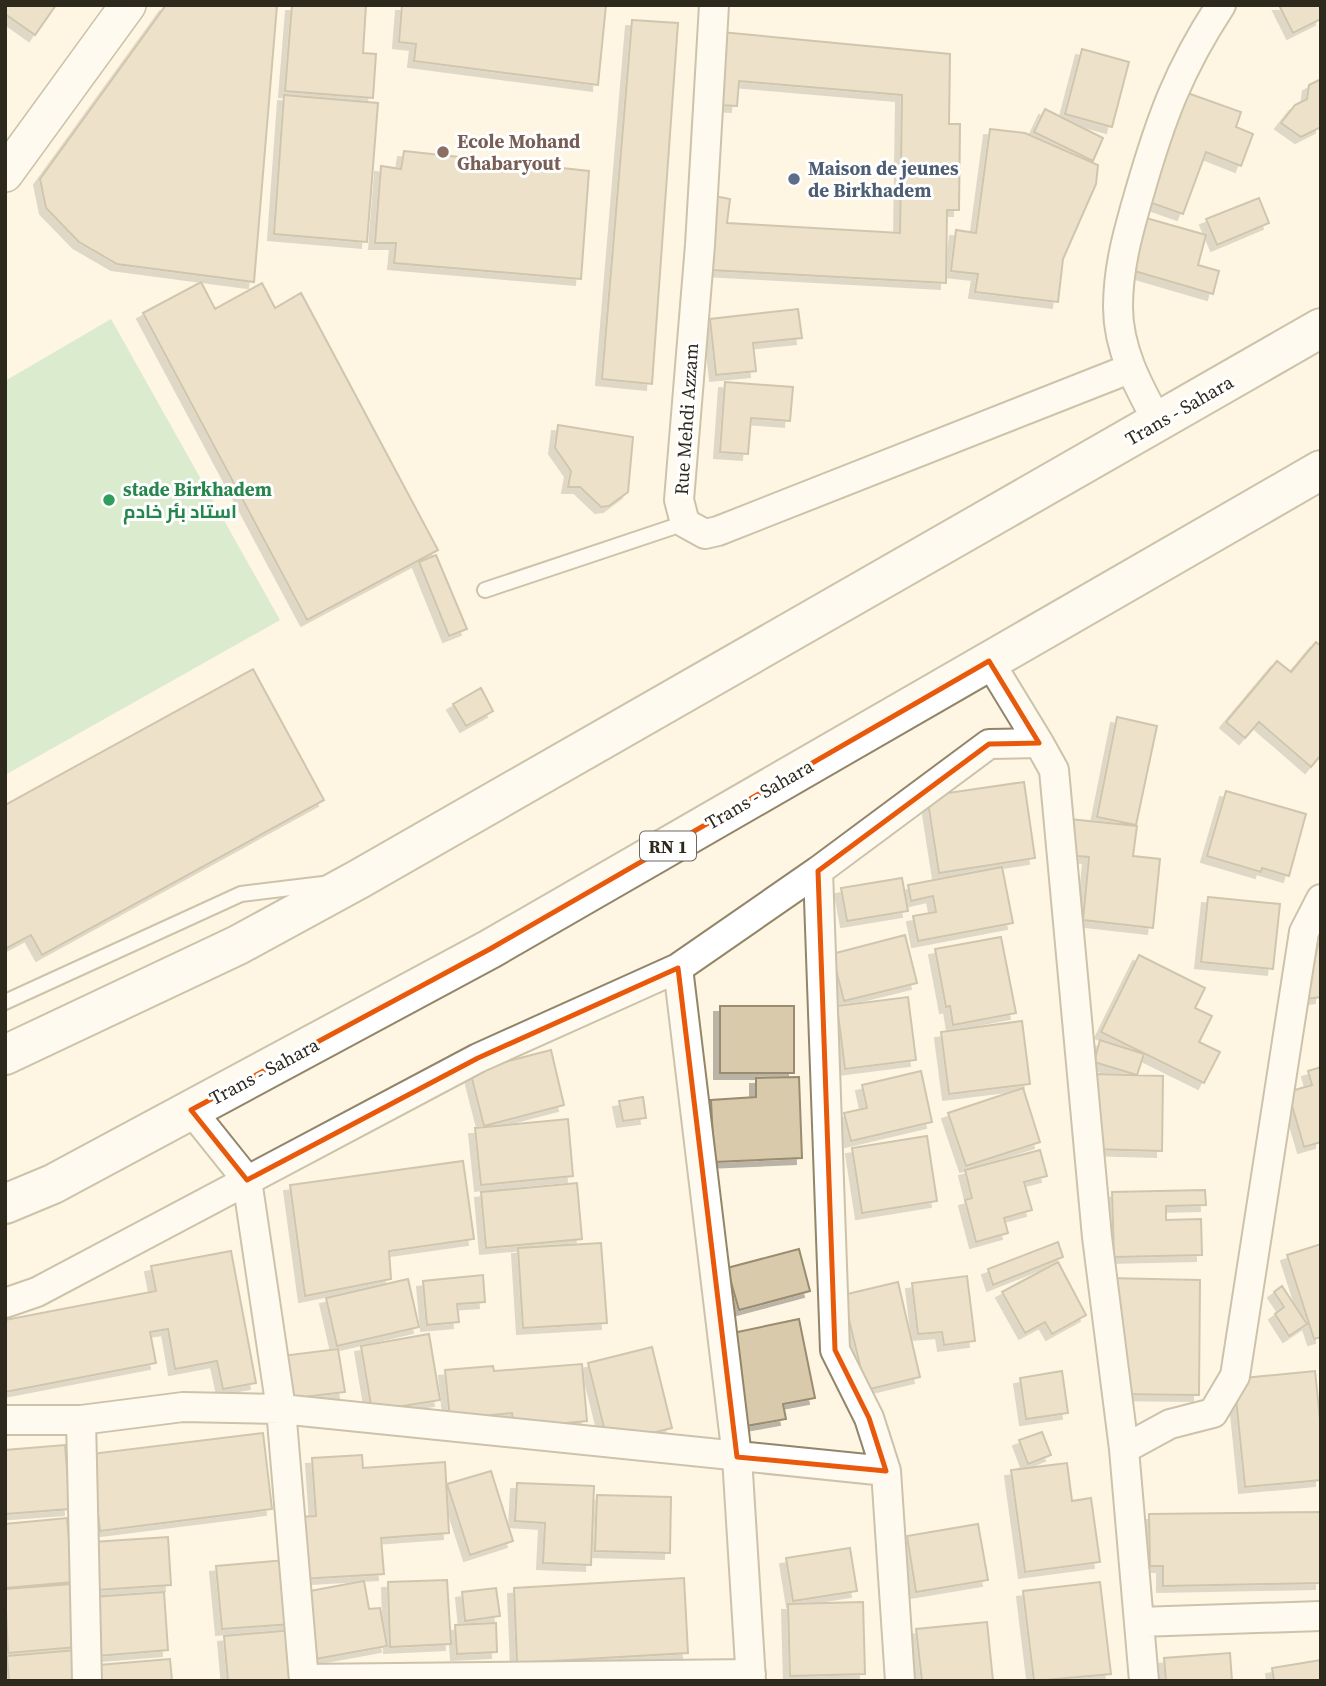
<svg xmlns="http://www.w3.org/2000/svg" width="1326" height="1686" font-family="'Source Serif 4',Cairo,serif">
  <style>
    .green { fill: #b0ddb7 }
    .building { fill: #d9caab; stroke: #9a8c6f; stroke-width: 2; filter: url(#shadow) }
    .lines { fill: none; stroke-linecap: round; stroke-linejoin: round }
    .service-casing { stroke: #928568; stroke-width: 18 }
    .minor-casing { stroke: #928568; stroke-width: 32 }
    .tertiary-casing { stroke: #928568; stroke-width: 38 }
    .trunk-casing { stroke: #928568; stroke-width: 42 }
    .service { stroke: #fff; stroke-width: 14 }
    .minor { stroke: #fff; stroke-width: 28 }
    .tertiary { stroke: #fff; stroke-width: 35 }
    .trunk { stroke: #fff; stroke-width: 38 }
    .marked { fill: none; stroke: #e8590c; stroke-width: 5; stroke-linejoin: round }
    .education-dot { fill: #8d6e63; stroke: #fff; stroke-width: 2.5 }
    .service-dot { fill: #5c6f8a; stroke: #fff; stroke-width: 2.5 }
    .leisure-dot { fill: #2e9e5b; stroke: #fff; stroke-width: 2.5 }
    .labels { text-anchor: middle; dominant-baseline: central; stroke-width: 6; stroke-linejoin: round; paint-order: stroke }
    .shield { fill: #fff; stroke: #6d6961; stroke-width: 2 }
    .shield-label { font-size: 18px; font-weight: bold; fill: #2e291d }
    .education-label { font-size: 19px; font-weight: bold; fill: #785e54; stroke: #fff; text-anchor: start }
    .service-label { font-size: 19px; font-weight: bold; fill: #4e5e75; stroke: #fff; text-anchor: start }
    .street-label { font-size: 19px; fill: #2e291d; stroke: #fff }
    .leisure-label { font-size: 19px; font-weight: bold; fill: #27864d; stroke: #fff; text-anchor: start }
  </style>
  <defs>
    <filter id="shadow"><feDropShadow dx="-6" dy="6" stdDeviation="0" flood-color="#0004"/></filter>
  </defs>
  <rect width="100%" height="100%" fill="#fef5e2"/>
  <!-- green -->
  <path class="green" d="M111 319 280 620 5 775V381Z"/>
  <!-- building -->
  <path class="building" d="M5 5H56L35 35 5 14Z
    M166 5H277L254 282 117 264 79 242 46 208 40 179Z
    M292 5H366L363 53 376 54 373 98 285 91Z
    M402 5H606L598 85 414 61 416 44 399 42Z
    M1279 5H1321V19L1293 33Z
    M632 20 678 23 652 384 602 379Z
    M721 32 950 54 949 124H960L959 210H947L946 283 710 270 714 196 730 199 727 223 900 233 902 95 739 81 737 106 719 105Z
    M1082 49 1129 62 1112 127 1065 114Z
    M1321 79V127L1301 137 1281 123 1295 105 1307 99 1309 85Z
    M1179 90 1241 112 1236 127 1253 134 1241 166 1206 152 1183 214 1140 199Z
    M284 95 378 103 367 242 274 234Z
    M1045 109 1103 138 1093 161 1034 132Z
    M990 129 1025 133 1098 165 1096 184 1063 259 1058 302 975 292 978 274 951 271 956 230 976 233Z
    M404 151 589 171 581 279 394 263 396 243H375L381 166 401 169Z
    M1259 198 1269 223 1217 245 1206 219Z
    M1146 218 1206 235 1198 265 1219 271 1213 294 1131 270Z
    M201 282 215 309 262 283 275 308 301 293 438 550 307 620 143 313Z
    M798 309 802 338 753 343 756 371 716 375 710 319Z
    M725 382 793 387 790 421 751 418 748 454 720 452Z
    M558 425 633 437 628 492 609 506 601 507 580 487H568L571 471 555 448Z
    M436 555 467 629 449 636 419 562Z
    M1316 642 1321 646V755L1311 767 1259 722 1245 738 1226 722 1277 661 1291 672Z
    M253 669 324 800 42 955 31 935 5 949V805Z
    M481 688 493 711 466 726 453 704Z
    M1117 717 1157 726 1136 825 1097 817Z
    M1024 782 1035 858 939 873 927 796Z
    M1226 791 1306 814 1289 876 1262 868 1261 872 1207 856Z
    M1069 819 1137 826 1133 856 1160 859 1153 928 1083 920 1089 857 1065 855Z
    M1002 867 1013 923 918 941 913 916 936 912 933 896 911 901 908 885Z
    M902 878 908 911 847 921 841 888Z
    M1208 897 1280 904 1273 969 1201 962Z
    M905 935 917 983 844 1001 832 954Z
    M1001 937 1016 1013 953 1025 950 1006 946 1007 935 949Z
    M1321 943V997L1306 999 1318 944Z
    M1139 955 1205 988 1195 1008 1212 1016 1199 1042 1220 1052 1204 1083 1101 1032Z
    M908 997 916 1060 845 1069 837 1006Z
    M720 1006H794V1073H720Z
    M1022 1021 1030 1084 949 1094 941 1032Z
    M1100 1040 1144 1054 1137 1075 1094 1062Z
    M551 1050 564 1105 484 1126 470 1071Z
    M1321 1067V1142L1304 1147 1288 1092 1312 1085 1308 1071Z
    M921 1071 932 1122 851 1141 844 1113 867 1108 862 1085Z
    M1093 1074 1163 1076 1162 1151 1091 1149Z
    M799 1077 802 1158 714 1162 711 1100 756 1097V1078Z
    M1023 1088 1040 1142 966 1166 948 1113Z
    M643 1097 646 1118 623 1121 619 1101Z
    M568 1119 573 1176 481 1185 475 1128Z
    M927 1136 937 1201 862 1213 852 1148Z
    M1040 1150 1047 1176 1024 1182 1032 1210 1004 1218 1008 1233 976 1242 965 1200 972 1198 965 1170Z
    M463 1161 474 1239 389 1251 391 1279 305 1296 290 1185Z
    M577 1183 582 1239 486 1248 481 1192Z
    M1205 1190 1206 1205 1166 1206V1220L1201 1219 1202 1255 1114 1257 1112 1192Z
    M1058 1242 1063 1257 993 1285 988 1269Z
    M601 1243 607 1323 523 1328 518 1248Z
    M1321 1244V1337L1314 1339 1287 1255Z
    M799 1249 810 1291 739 1310 727 1268Z
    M231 1251 256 1383 223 1389 217 1361 175 1369 168 1329 150 1332 156 1363 5 1392V1320L156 1291 151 1266Z
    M1058 1262 1086 1315 1052 1334 1045 1322 1025 1333 1002 1292Z
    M483 1275 485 1302 457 1304 459 1322 427 1325 423 1281Z
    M967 1276 975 1341 944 1345 942 1332 918 1334 912 1283Z
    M1106 1278 1200 1280 1199 1395 1109 1394Z
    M408 1279 419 1327 337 1346 326 1298Z
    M898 1282 920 1377 866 1390 843 1295Z
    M1282 1286 1307 1324 1289 1336 1275 1314 1284 1307 1274 1292Z
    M799 1319 815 1398 783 1404 786 1419 746 1426 728 1334Z
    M429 1334 440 1400 372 1411 361 1346Z
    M652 1347 672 1428 608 1444 588 1363Z
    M338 1349 345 1392 287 1399 281 1356Z
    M582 1364 587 1421 514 1428 512 1413 450 1419 445 1370 493 1366 494 1371Z
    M1062 1371 1068 1413 1026 1419 1020 1378Z
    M1315 1371 1321 1429V1480L1245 1487 1234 1379Z
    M1042 1432 1051 1455 1028 1464 1019 1440Z
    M263 1433 272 1509 100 1531 91 1454Z
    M65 1445 70 1509 5 1514V1450Z
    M362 1455 363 1468 445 1462 449 1533 381 1538 384 1574 301 1579 297 1517 316 1516 312 1458Z
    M1067 1463 1072 1501 1091 1498 1100 1562 1025 1572 1011 1470Z
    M491 1471 513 1541 470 1555 447 1484Z
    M517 1483 594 1486 591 1565 543 1563 545 1523 515 1521Z
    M597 1495 671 1497 670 1553 595 1551Z
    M1321 1512V1583L1163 1586V1566H1150L1149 1514Z
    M67 1518 73 1582 5 1588V1524Z
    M978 1524 988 1580 916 1592 907 1536Z
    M168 1537 171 1585 96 1590 93 1542Z
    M850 1548 857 1591 793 1601 786 1558Z
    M286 1560 291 1624 222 1629 216 1566Z
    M684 1578 688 1653 517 1663 514 1588Z
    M447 1580 451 1644 390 1647 388 1582Z
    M364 1581 369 1609 380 1608 387 1646 310 1660 299 1593Z
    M1100 1582 1111 1674 1034 1681 1023 1591Z
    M72 1584 77 1647 8 1653 5 1589Z
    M496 1588 500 1616 465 1621 462 1592Z
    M164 1592 168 1650 97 1656 92 1597Z
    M863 1602 865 1674 790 1676 788 1604Z
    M987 1622 993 1681H922L916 1629Z
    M496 1623 497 1652 457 1654 455 1625Z
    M293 1630 297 1681H228L224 1636Z
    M77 1650 79 1681H9L7 1656Z
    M1230 1653 1232 1681H1166L1164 1658Z
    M170 1659 172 1681H101L99 1665Z
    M1321 1660V1681H1274L1272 1668Z"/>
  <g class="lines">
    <defs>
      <path id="service" d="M485 590 685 523
        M5 1002 241 894 323 884"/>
      <path id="minor" d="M714 5 700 245 679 500 685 523 705 534 718 531 1129 369
        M1158 422C1138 386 1118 349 1118 307 1118 266 1129 229 1140 191 1161 118 1179 69 1221 5
        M989 661 1039 743
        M818 871 835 1350 869 1418 886 1471 900 1681
        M678 968 737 1457 751 1681
        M191 1110 247 1180 281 1409 304 1681
        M5 1303 37 1292 478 1058 678 968 818 871 989 744 1039 743 1054 770 1097 1237 1124 1449 1170 1424 1213 1413 1235 1376 1304 932 1321 899
        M5 1420H81L183 1407 281 1409 886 1471
        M81 1420 87 1681
        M1124 1449 1144 1681
        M1139 1622 1321 1616
        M304 1679 751 1674"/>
      <path id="tertiary" d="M5 174 128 5"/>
      <path id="trunk" d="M5 1055 238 945 359 879 1321 328
        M5 1204 53 1184 490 949 1321 470"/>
    </defs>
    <!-- service casing -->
    <use href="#service" class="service-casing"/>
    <!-- minor casing -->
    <use href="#minor" class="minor-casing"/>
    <!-- tertiary casing -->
    <use href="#tertiary" class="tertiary-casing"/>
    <!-- trunk casing -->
    <use href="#trunk" class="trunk-casing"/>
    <!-- service -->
    <use href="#service" class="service"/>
    <!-- minor -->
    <use href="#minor" class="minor"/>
    <!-- tertiary -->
    <use href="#tertiary" class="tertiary"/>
    <!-- trunk -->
    <use href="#trunk" class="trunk"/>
  </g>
  <!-- marked area -->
  <path d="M0 0H1326V1686H0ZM989 661 1039 743 989 744 818 871 835 1350 869 1418 886 1471 737 1457 678 968 478 1058 247 1180 191 1110 490 949Z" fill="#fef5e2" fill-opacity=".55" fill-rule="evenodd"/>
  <path class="marked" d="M989 661 1039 743 989 744 818 871 835 1350 869 1418 886 1471 737 1457 678 968 478 1058 247 1180 191 1110 490 949Z"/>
  <!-- markers -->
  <circle class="education-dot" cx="443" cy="152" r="7"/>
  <circle class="service-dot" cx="794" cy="179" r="7"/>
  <circle class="leisure-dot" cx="109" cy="500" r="7"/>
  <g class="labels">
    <!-- shield labels -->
    <rect class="shield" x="640" y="831.5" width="56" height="29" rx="5"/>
    <g class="shield-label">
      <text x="668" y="846">RN 1</text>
    </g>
    <!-- education labels -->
    <g class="education-label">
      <text x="457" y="141">Ecole Mohand<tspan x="457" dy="22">Ghabaryout</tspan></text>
    </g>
    <!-- service labels -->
    <g class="service-label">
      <text x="808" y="168">Maison de jeunes<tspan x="808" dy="22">de Birkhadem</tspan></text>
    </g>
    <!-- street labels -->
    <g class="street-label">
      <text transform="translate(1179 410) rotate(-30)">Trans - Sahara</text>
      <text transform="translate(686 419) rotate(-86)">Rue Mehdi Azzam</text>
      <text transform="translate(759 794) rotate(-30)">Trans - Sahara</text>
      <text transform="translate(264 1071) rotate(-28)">Trans - Sahara</text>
    </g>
    <!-- leisure labels -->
    <g class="leisure-label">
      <text x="123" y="489">stade Birkhadem<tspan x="123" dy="22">استاد بئر خادم</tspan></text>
    </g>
  </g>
  <!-- border -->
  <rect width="1326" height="1686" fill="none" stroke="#2e291d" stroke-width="14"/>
</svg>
